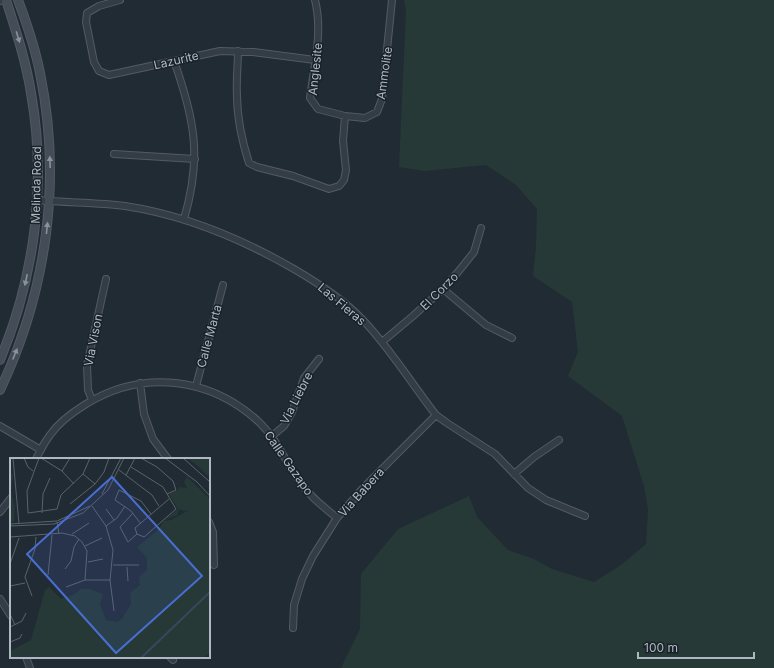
<svg xmlns="http://www.w3.org/2000/svg" width="774" height="668" font-family="Inter,sans-serif">
  <style>
    .green { fill: #263937 }
    .lines { fill: none; stroke-linecap: round; stroke-linejoin: round }
    .street-casing { stroke: #525b63; stroke-width: 8 }
    .secondary-casing { stroke: #525b63; stroke-width: 10 }
    .street { stroke: #343d45; stroke-width: 6 }
    .secondary { stroke: #434c57; stroke-width: 8 }
    .oneway { fill: #89929d }
    .labels { text-anchor: middle; dominant-baseline: central; stroke-width: 3; stroke-linejoin: round; paint-order: stroke }
    .street-label { font-size: 12px; fill: #afb8c2; stroke: #1a2229 }
    .inset-river { fill: none; stroke: #36485a; stroke-width: 2 }
    .inset-road { fill: none; stroke: #5a636d; stroke-width: 1 }
    .view { fill: #496ed1; fill-opacity: 0.15; stroke: #496ed1; stroke-width: 2 }
    .inset-edge { fill: none; stroke: #afb8c2; stroke-width: 2 }
  </style>
  <rect width="100%" height="100%" fill="#212b34"/>
  <!-- green -->
  <path class="green" d="M404 0H774V668H341L360 629 361 574 398 529 469 496 477 517 508 550 534 559 552 569 594 582 621 565 646 544 648 510 644 486 622 416 568 376 578 352 572 302 533 276 536 247 537 209 516 185 486 165 424 171 399 167 406 10Z"/>
  <g class="lines">
    <defs>
      <path id="street" d="M120 0 99 6 87 13 86 22 94 62 99 71 109 75 220 51 253 52 315 60
        M315 0C323 32 314 66 310 98L318 109 345 116 365 118 377 112 382 99 392 0
        M0 1 2 0
        M238 51C238 65 236 80 237 95 237 118 242 141 249 163L257 167 293 176 329 189 339 186 344 180 346 170 343 141 345 116
        M174 61C195 120 202 158 184 219
        M114 154 195 159
        M38 200C67 203 96 202 125 206 185 215 242 239 294 269 318 283 343 299 362 319 390 348 411 383 436 415L447 423 495 454 528 488 546 500 585 516
        M443 289 486 325 512 338
        M382 342 413 316 443 289 458 272 474 252 481 228
        M140 383 144 414 153 439 168 459
        M196 386 223 285
        M92 400 88 390 87 365 106 279
        M0 426 41 450
        M272 436 284 426 292 412 304 378 319 359
        M36 459C40 451 44 443 50 435 59 422 73 412 86 404 143 369 210 377 259 422 277 439 286 463 300 482 310 497 324 507 337 518
        M514 474 534 457 559 440
        M0 512 11 498
        M209 522 213 532 214 565
        M0 599 11 616
        M293 628 294 605 302 579 313 556 337 518 364 487 436 415
        M26 657 30 668
        M170 657 173 660"/>
      <path id="secondary" d="M0 360C35 276 47 183 31 93 26 61 16 31 6 0
        M0 390C47 291 62 180 40 73 35 48 27 24 18 0"/>
    </defs>
    <!-- street casing -->
    <use href="#street" class="street-casing"/>
    <!-- secondary casing -->
    <use href="#secondary" class="secondary-casing"/>
    <!-- street -->
    <use href="#street" class="street"/>
    <!-- secondary -->
    <use href="#secondary" class="secondary"/>
  </g>
  <!-- one-way arrows -->
  <defs><path id="oneway-solid" d="M-6-.8H1V-3.2L6.5 0L1 3.2V.8H-6Z"/></defs>
  <g class="oneway">
    <use href="#oneway-solid" transform="translate(18 37) rotate(73)"/>
    <use href="#oneway-solid" transform="translate(50 162) rotate(-92)"/>
    <use href="#oneway-solid" transform="translate(47 228) rotate(-84)"/>
    <use href="#oneway-solid" transform="translate(26 280) rotate(102)"/>
    <use href="#oneway-solid" transform="translate(15 354) rotate(-68)"/>
  </g>
  <g class="labels">
    <!-- street labels -->
    <g class="street-label">
      <text transform="translate(176 60) rotate(-13)">Lazurite</text>
      <text transform="translate(315 69) rotate(-84)">Anglesite</text>
      <text transform="translate(384 73) rotate(-82)">Ammolite</text>
      <text transform="translate(36 185) rotate(-89)">Melinda Road</text>
      <text transform="translate(439 291) rotate(-45)">El Corzo</text>
      <text transform="translate(342 304) rotate(40)">Las Fieras</text>
      <text transform="translate(209 336) rotate(-75)">Calle Marta</text>
      <text transform="translate(93 340) rotate(-79)">Via Vison</text>
      <text transform="translate(296 398) rotate(-63)">Via Liebre</text>
      <text transform="translate(289 463) rotate(55)">Calle Gazapo</text>
      <text transform="translate(361 492) rotate(-48)">Via Babera</text>
    </g>
  </g>
  <!-- overview -->
  <g transform="translate(10 458)">
    <rect width="200" height="200" fill="#212b34"/>
    <path d="M178 0H200V20L190 10ZM0 16H3L1 32 5 50 4 64H0ZM177 19 200 41V195L193 200H0V193L21 182 35 132 39 129 51 141 63 137 71 131H80L93 136 90 147 96 162 107 164 112 161 121 146 120 135 130 127 129 119 137 112V100L127 89 148 72 154 63 161 62 179 52 174 53 169 51 167 57 155 62 168 51 159 36 168 32 169 29 177 30 174 24Z" fill="#263937"/>
    <path class="inset-river" d="M131 200 200 134"/>
    <path class="inset-road" d="M3 0 9 66M14 0 18 9 23 13M29 0 17 33 18 55 47 51 51 37 73 16 80 0M31 0 52 13 64 26M131 0 147 9 163 23 166 32 157 36M155 0 187 24 200 38M173 0 200 24M121 9 153 29 166 51 134 79 127 76M109 12 142 37 149 48M52 13 60 0M73 16 85 26M116 17 125 0M92 36 111 0M60 46 85 26 94 14 99 0M82 48 96 68 103 92 100 122 104 153M96 51 104 62M32 55 33 36 40 20M123 55 110 69 118 84 127 76M47 64 49 76M0 66 47 63 80 48M131 66 121 53 105 42 109 32 131 43 141 56M0 68 44 66 73 55 98 32 114 0M96 68 107 60 115 48M62 76 79 65M127 76 125 70 159 41M0 79 52 75 65 78 72 84 77 93 75 122M75 88 92 80M78 104 93 101M0 106 9 80M103 107H129M117 109 118 123M55 111 61 103 64 89 69 81M38 117 42 77M0 128 15 125M56 129 75 122H100M22 138 15 119 25 91 26 79M0 156 5 167M0 169 12 163 16 155M0 184 10 180 12 176"/>
    <path class="view" d="M102 19 192 118 106 195 17 96Z"/>
    <rect width="200" height="200" class="inset-edge"/>
  </g>
  <!-- scale -->
  <path d="M638 652v6h116v-6" fill="none" stroke="#afb8c2" stroke-width="2"/>
  <text x="644" y="652" font-size="12" fill="#afb8c2" stroke="#1a2229" stroke-width="3" paint-order="stroke">100 m</text>
</svg>
